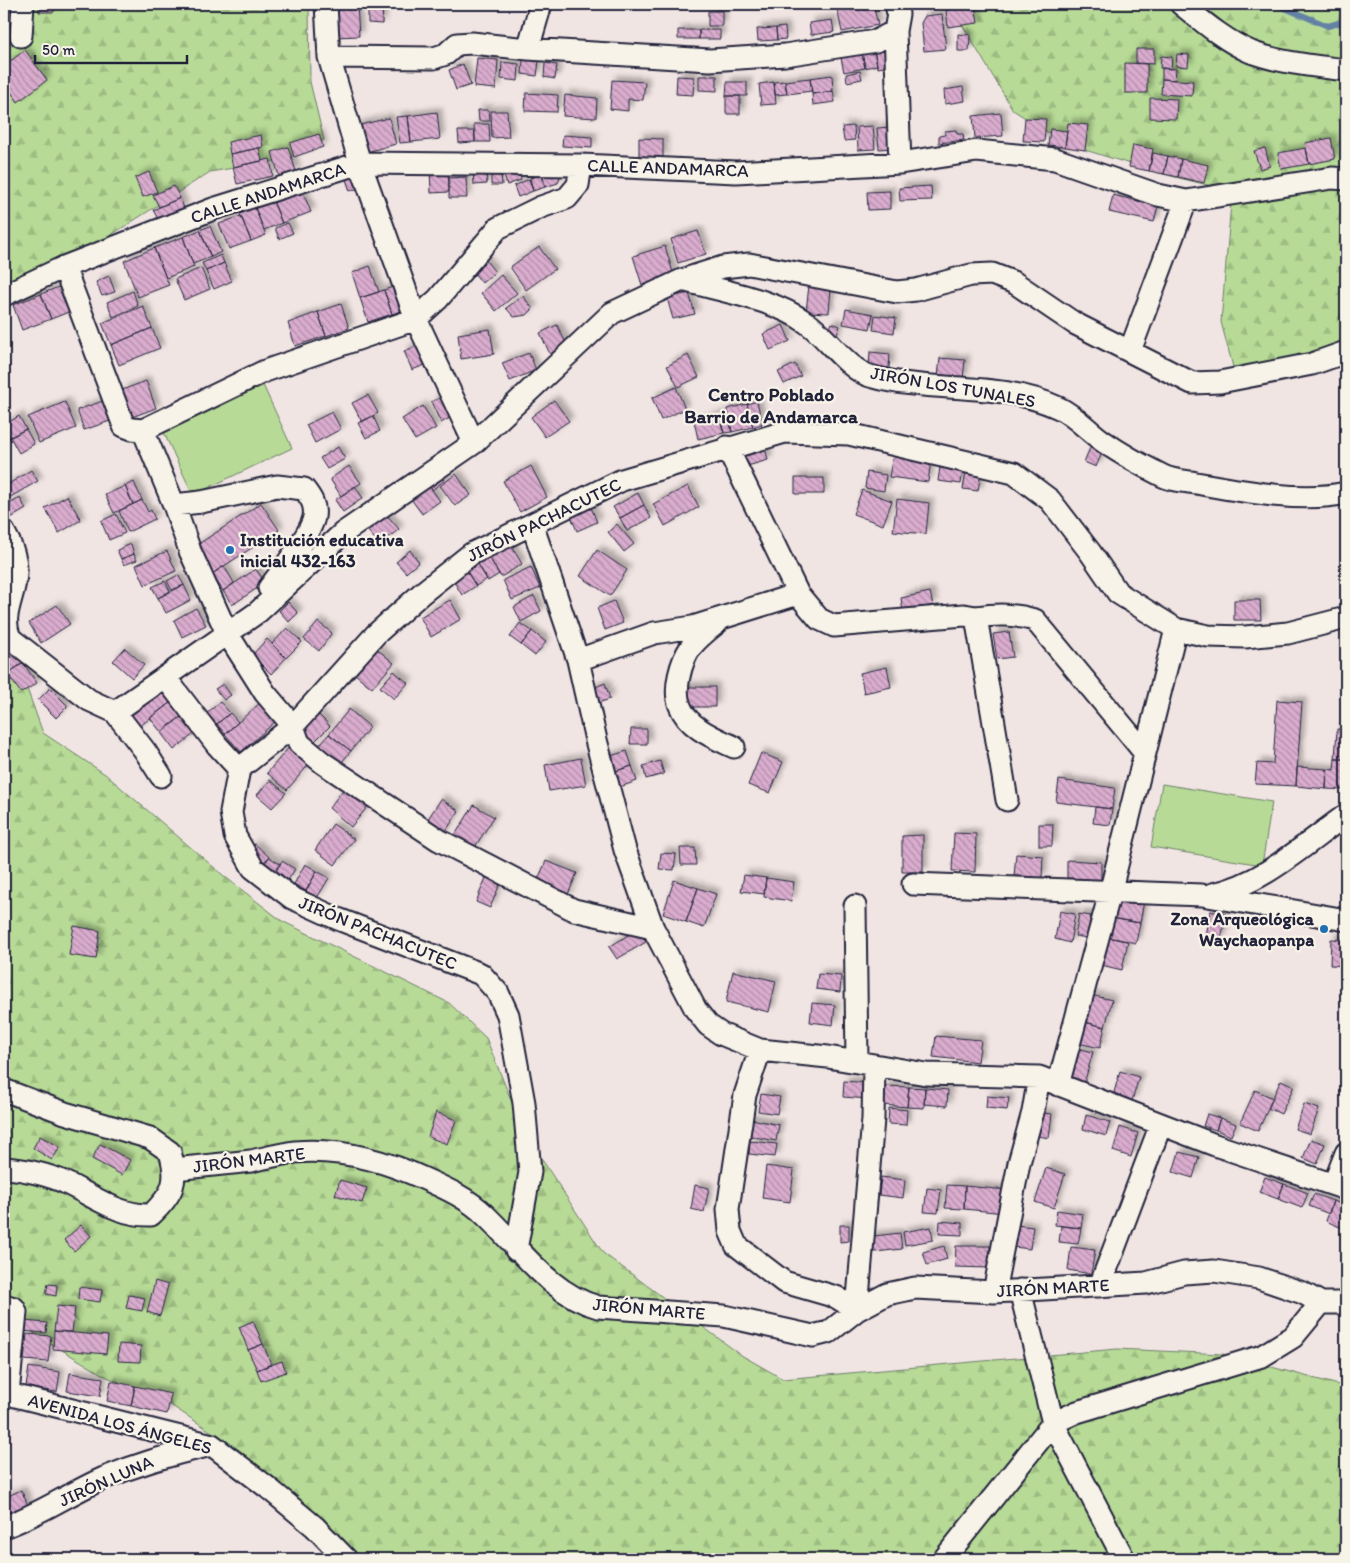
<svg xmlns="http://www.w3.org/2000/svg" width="1350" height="1563" font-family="Itim,sans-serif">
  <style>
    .grass { fill: #b7db96; stroke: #6c7e68 }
    .forest { fill: url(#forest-firs); stroke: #6c7e68 }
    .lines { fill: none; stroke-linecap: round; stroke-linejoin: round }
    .stream { stroke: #6381a5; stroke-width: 6 }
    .building { fill: url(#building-back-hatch); stroke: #22223b; filter: url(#shadow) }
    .street-casing { stroke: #22223b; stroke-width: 25 }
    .street { stroke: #f7f3e8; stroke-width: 21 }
    .poi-dot { fill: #1f6fb2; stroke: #f7f3e8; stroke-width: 2 }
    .labels { text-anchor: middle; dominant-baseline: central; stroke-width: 4.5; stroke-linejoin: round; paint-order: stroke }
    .street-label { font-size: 18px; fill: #22223b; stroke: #f7f3e8 }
    .poi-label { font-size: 18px; font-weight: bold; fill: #22223b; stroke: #f7f3e8; text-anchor: start }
    .neighbourhood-label { font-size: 19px; font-weight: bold; fill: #22223b; stroke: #f7f3e8 }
  </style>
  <defs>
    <pattern id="forest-firs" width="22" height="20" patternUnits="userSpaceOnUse" patternTransform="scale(1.25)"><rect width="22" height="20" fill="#b7db96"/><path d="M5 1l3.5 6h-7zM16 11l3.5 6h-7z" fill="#9dbc82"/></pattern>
    <pattern id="building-back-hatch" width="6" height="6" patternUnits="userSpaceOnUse" patternTransform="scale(1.25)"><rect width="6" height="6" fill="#daacce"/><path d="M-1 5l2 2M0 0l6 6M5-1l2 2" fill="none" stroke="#b08ca8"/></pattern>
    <filter id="shadow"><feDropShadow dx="4.5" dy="-4.5" stdDeviation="2.5" flood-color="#0004"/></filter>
  </defs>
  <rect width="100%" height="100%" fill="#f1e5e3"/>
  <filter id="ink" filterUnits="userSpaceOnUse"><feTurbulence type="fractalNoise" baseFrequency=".02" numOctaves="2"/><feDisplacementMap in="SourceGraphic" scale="10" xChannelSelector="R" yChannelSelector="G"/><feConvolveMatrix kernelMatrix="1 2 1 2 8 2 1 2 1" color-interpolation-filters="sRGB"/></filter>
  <g filter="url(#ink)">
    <!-- grass -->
    <path class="grass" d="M263 385 292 448 193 495 164 433Z
      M1162 784 1272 802 1262 865 1151 847Z"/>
    <!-- forest -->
    <path class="forest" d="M35 4H309L310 82 324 140 286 159 210 172 89 249 41 292 4 307V43L31 40Z
      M946 4H1346V353L1285 369 1233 367 1221 322 1232 191 1159 173 1066 144 1013 110 957 16Z
      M4 625 43 733 105 774 224 876 282 921 449 1003 486 1038 524 1132 603 1253 741 1355 783 1379 1117 1349 1223 1354 1346 1387V1559H357L241 1451 172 1406 105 1376 4 1315Z"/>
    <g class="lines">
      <!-- stream -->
      <path class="stream" d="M1275 4 1328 26 1346 21"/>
    </g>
    <!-- building -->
    <path class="building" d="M39 4H54V12H39Z
      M334 4H357L359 36 336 37Z
      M368 4H383L382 24 368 23Z
      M836 4H873L878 25 842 32Z
      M975 6 978 23 948 27 946 10Z
      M708 11H722V26H708Z
      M942 14 946 49 924 51 921 23 925 16Z
      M832 20 834 32 811 35 809 23Z
      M785 27 786 39 777 40 776 28Z
      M776 28 777 40 758 41 757 29Z
      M678 30H699V39H678Z
      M699 30H720V39H699Z
      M958 34 970 35 969 51H958Z
      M888 48 891 65 878 68 874 51Z
      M1136 49H1154V64L1136 63Z
      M25 50 47 80 18 102 4 82V66Z
      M874 51 877 65 865 68 862 53Z
      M862 53 865 68 844 72 841 58Z
      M1177 54 1189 55 1188 67 1176 66Z
      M1161 56 1172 57 1171 69 1160 68Z
      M477 58 498 60 496 89 474 87Z
      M523 60 539 61 537 76 522 74Z
      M502 62 519 64 518 81 501 79Z
      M545 63 557 65 555 79 544 77Z
      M1125 63 1147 64V93H1125Z
      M463 64 471 85 456 90 449 70Z
      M1162 68 1176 69 1175 80 1162 79Z
      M860 71 862 79 847 82 846 74Z
      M832 75 833 91 812 94 810 78Z
      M677 76 694 77 693 95 676 94Z
      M699 76H717V91L699 90Z
      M810 78 812 91 787 94 785 81Z
      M1162 79 1193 81 1192 96 1161 94Z
      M612 80 645 82 643 100 628 99V111L610 109Z
      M785 81 787 94 775 95 774 82Z
      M727 82H747V96H726Z
      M774 82 776 104 761 105 759 84Z
      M963 87 965 101 945 104 944 90Z
      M833 91 835 102 813 105 812 94Z
      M526 93 558 95 557 112 525 111Z
      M565 95 597 98 596 118 563 116Z
      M726 96H740V114H726Z
      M1150 98 1177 99 1176 119 1150 118Z
      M478 110H489L490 121H479Z
      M491 111H507L509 137 492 138Z
      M437 112 440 139 411 142 408 116Z
      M1001 113 1003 136 975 138 973 116Z
      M408 116 411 142 400 143 396 117Z
      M389 118 396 144 363 153 356 126Z
      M1025 118 1046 119 1044 142 1023 141Z
      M1068 123 1088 125 1085 150 1065 147Z
      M474 124H489L490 142H475Z
      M854 126 855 140 844 141 842 127Z
      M873 126 875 149 858 150 857 127Z
      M891 127 892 148 879 149 877 128Z
      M1050 129 1067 131 1065 147 1048 145Z
      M956 130 957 134H963L964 140 939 143V136L945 135V131Z
      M458 131H475V142L459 143Z
      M319 134 323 147 294 157 290 143Z
      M261 135 263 147 230 154 228 142Z
      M563 135 592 137V148L562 146Z
      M639 138 663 139V158H639Z
      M1331 138 1335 159 1309 164 1305 143Z
      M1133 145 1153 149 1149 171 1129 167Z
      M288 147 296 171 279 176 272 152Z
      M259 148 262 161 233 167 230 154Z
      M1265 148 1270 166 1260 169 1254 151Z
      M1306 148 1309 164 1281 169 1278 153Z
      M1153 153 1168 156 1164 174 1149 171Z
      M1168 156 1181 159 1178 177 1164 174Z
      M270 159 273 176 237 184 233 167Z
      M1181 159 1208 165 1204 183 1178 177Z
      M430 167H448L449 192 431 193Z
      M358 169 364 186 350 191 344 174Z
      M473 169H486L487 184 474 185Z
      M519 170 521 180 507 185 504 175Z
      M501 171 502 185H491V172Z
      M542 171H556L560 176 558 183 545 187Z
      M149 172 157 192 143 197 135 178Z
      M542 175 545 187 533 191 530 178Z
      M466 177 467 198H449V178Z
      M529 179 533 191 518 197 514 186Z
      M174 186 180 198 159 207 153 195Z
      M931 186 932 200 900 201 899 188Z
      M302 190 311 212 282 223 273 201Z
      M890 191V209L868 210 867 192Z
      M1113 195 1158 206 1154 222 1109 212Z
      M180 198 184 208 158 219 153 210Z
      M273 201 282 223 264 230 255 208Z
      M255 208 266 235 251 241 240 214Z
      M241 216 251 241 229 249 219 224Z
      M288 223 293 233 279 239 275 228Z
      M210 226 221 252 211 257 200 230Z
      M200 230 211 257 193 264 183 237Z
      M698 231 706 254 678 263 671 239Z
      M183 237 194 267 166 278 154 248Z
      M665 246 674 276 642 285 633 256Z
      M539 247 555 269 526 290 510 267Z
      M154 248 169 285 138 297 124 261Z
      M221 255 224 263 206 271 202 263Z
      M483 257 495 272 482 283 470 268Z
      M224 263 232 281 214 289 206 271Z
      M370 266 379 292 360 298 352 273Z
      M201 268 210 289 184 300 175 279Z
      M501 275 517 293 496 311 481 293Z
      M109 276 115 292 102 296 96 282Z
      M66 284 76 309 51 319 41 294Z
      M402 284 410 308 392 314 384 290Z
      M809 285 831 287 829 313 806 312Z
      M384 290 392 314 368 322 360 298Z
      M133 291 138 306 113 317 107 302Z
      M689 293 695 314 673 319 667 298Z
      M41 294 51 319 22 330 13 305Z
      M523 296 533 309 527 315 514 317 506 308Z
      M341 304 349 328 326 336 318 312Z
      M143 306 152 328 111 345 102 323Z
      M846 309 873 314 870 329 843 324Z
      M318 312 326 336 295 346 288 323Z
      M875 315 896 318 894 333 873 330Z
      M832 323 840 326 835 340 826 337Z
      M557 325 567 345 550 354 540 333Z
      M783 325 790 341 770 350 763 334Z
      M152 328 160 348 119 365 111 345Z
      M490 329 494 354 461 359 458 334Z
      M422 344 430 363 412 370 404 351Z
      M870 352 890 354 889 368 869 366Z
      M529 353 536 370 510 381 502 363Z
      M688 355 699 377 678 387 667 366Z
      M940 358 965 360 963 379 938 377Z
      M795 364 801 376 784 384 778 372Z
      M146 381 156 408 132 417 122 390Z
      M676 387 685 409 661 420 652 398Z
      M368 395 378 413 362 422 352 403Z
      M443 396 453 416 441 423 431 402Z
      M106 400 113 420 84 430 77 410Z
      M554 400 569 421 545 437 531 417Z
      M757 401 762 424 753 427 747 404Z
      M65 402 76 428 39 443 28 417Z
      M747 404 753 427 732 432 727 409Z
      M423 406 436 428 415 440 402 419Z
      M332 412 341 429 315 443 306 425Z
      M728 413 732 432 724 433 719 416Z
      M19 416 26 429 4 441V425Z
      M373 416 380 431 366 438 358 423Z
      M719 416 724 433 698 439 694 421Z
      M26 429 34 444 19 453 10 437Z
      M1092 443 1104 448 1096 467 1084 462Z
      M338 447 345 459 327 469 320 458Z
      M765 448 768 460 744 467 740 455Z
      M893 455 931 460 928 482 889 477Z
      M349 466 361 483 341 496 330 479Z
      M531 466 547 497 520 512 503 481Z
      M940 467 963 470 961 484 938 481Z
      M31 470 38 481 7 499 4 494V487Z
      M438 471 445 480 432 490 426 481Z
      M966 471 981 473 978 491 963 489Z
      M867 472 886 475 884 491 865 488Z
      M456 474 471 495 455 506 440 486Z
      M795 478H824V494H795Z
      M426 481 440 501 422 514 408 495Z
      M134 482 142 500 133 504 125 486Z
      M125 486 133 504 114 513 105 495Z
      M355 486 363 498 343 512 335 500Z
      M688 486 699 507 665 526 653 504Z
      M862 490 892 501 883 525 853 514Z
      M638 493 644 505 620 518 613 507Z
      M67 496 81 520 59 533 45 508Z
      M20 498 26 509 9 519 4 507Z
      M897 499 929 503 926 534 893 531Z
      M142 500 148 512 151 510 155 519 128 532 119 511Z
      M261 503 279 530 212 574 194 547Z
      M590 505 597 522 577 531 570 514Z
      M644 505 651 518 627 531 620 518Z
      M385 513 399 529 380 545 367 530Z
      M116 514 125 533 109 540 101 521Z
      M617 524 634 544 624 552 608 532Z
      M509 542 522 564 501 577 486 552Z
      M131 544 134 554 121 559 117 550Z
      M410 550 419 562 406 573 396 562Z
      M597 550 627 570 610 596 580 576Z
      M167 551 176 571 145 585 136 565Z
      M486 552 499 574 488 581 475 559Z
      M134 554 137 560 124 565 121 559Z
      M475 559 487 579 476 586 464 567Z
      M224 566 234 583 223 591 212 574Z
      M464 567 476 586 462 595 450 575Z
      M531 567 540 588 512 600 503 580Z
      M256 569 265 583 232 605 223 591Z
      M178 575 184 585 172 590 167 581Z
      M165 581 170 591 158 598 152 587Z
      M184 585 191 600 166 613 158 598Z
      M930 592 933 605 903 612 901 598Z
      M534 596 541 611 521 622 514 607Z
      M450 600 461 619 431 637 420 617Z
      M1234 600H1260L1261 620H1234Z
      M614 601 623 623 605 630 597 608Z
      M288 602 298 613 289 622 279 611Z
      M57 605 70 624 41 643 29 623Z
      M196 608 206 625 182 637 174 620Z
      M318 622 332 633 319 651 304 639Z
      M520 623 532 631 521 645 510 637Z
      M287 628 302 642 286 658 272 644Z
      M532 631 546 642 535 656 521 645Z
      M1009 632 1013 657 997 659 993 634Z
      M267 639 286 658 271 674 252 655Z
      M11 645 23 663 7 674 4 668V650Z
      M125 648 144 665 132 678 113 661Z
      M377 649 394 663 372 688 355 674Z
      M23 663 37 683 21 693 7 674Z
      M887 667 891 687 864 693 860 673Z
      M394 671 408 683 394 699 380 687Z
      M605 683 610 699 595 704 591 689Z
      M223 684 231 695 224 700 215 689Z
      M158 685 171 702 135 730 122 713Z
      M682 687H715V707H682Z
      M50 688 68 706 56 718 38 700Z
      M1277 700 1302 702 1296 786 1255 784 1257 763 1273 764Z
      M171 702 182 716 161 732 150 718Z
      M220 702 230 713 217 724 207 713Z
      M261 702 277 720 241 752 225 734Z
      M349 709 370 727 351 751 329 734Z
      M230 713 238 722 225 734 217 724Z
      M319 715 330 726 312 744 301 733Z
      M182 716 195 733 174 750 161 733Z
      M631 729H647V744H630Z
      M1337 729H1346V759H1335Z
      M329 734 351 751 337 768 315 750Z
      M290 746 310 763 287 790 267 773Z
      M627 751 632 766 609 773 604 758Z
      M761 753 783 762 770 793 748 785Z
      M581 758 586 785 549 791 545 765Z
      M1335 759H1346V790L1326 789 1327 769 1334 770Z
      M660 761 664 774 646 779 643 766Z
      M632 766 637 781 614 789 609 773Z
      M1297 767 1327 769 1326 789 1296 786Z
      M270 780 286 793 272 808 257 795Z
      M1059 780 1115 788 1112 809 1056 802Z
      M346 786 369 805 351 827 329 808Z
      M441 799 459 811 442 837 424 825Z
      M474 805 494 817 473 850 453 838Z
      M1095 807 1112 809 1110 825 1093 823Z
      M333 824 354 839 335 865 315 850Z
      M1039 824H1053L1052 846H1039Z
      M954 833 976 834 975 872 952 871Z
      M923 835V872H902V836Z
      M255 844 269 857 260 866 246 853Z
      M680 848H695L696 865H681Z
      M661 853 676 854 674 870 659 869Z
      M1016 854 1043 856 1042 878 1014 876Z
      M269 857 280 864 273 875 262 868Z
      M1067 860 1101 862V880L1067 878Z
      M282 861 295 869 287 882 274 874Z
      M546 861 577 873 567 897 536 884Z
      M305 864 317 871 306 891 294 884Z
      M317 871 329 878 317 898 306 891Z
      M488 873 502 879 490 908 476 902Z
      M744 875 766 878 764 894 741 891Z
      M766 878 794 882 791 901 764 897Z
      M674 880 698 888 686 922 663 914Z
      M698 888 716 894 704 928 686 922Z
      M1115 895 1144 901 1140 923 1111 918Z
      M1060 911 1075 914 1070 943 1055 939Z
      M1210 911 1226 914 1221 940 1206 937Z
      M1079 914 1091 916 1087 938 1075 936Z
      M1111 918 1140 923 1136 943 1107 937Z
      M74 926 100 931 96 959 69 955Z
      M638 929 646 942 617 959 609 947Z
      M1107 937 1128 941 1122 970 1101 965Z
      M1331 939 1346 940V966L1330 965Z
      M733 971 776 981 769 1012 726 1002Z
      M818 974 841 976 840 992 816 989Z
      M1091 995 1112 1000 1105 1027 1084 1022Z
      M812 1003 835 1005 833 1025 810 1022Z
      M1084 1022 1105 1027 1100 1048 1078 1043Z
      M936 1036 981 1040 978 1062 933 1057Z
      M1077 1048 1093 1052 1084 1084 1068 1079Z
      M1120 1071 1139 1077 1132 1101 1113 1096Z
      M1281 1080 1294 1086 1281 1114 1268 1108Z
      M844 1081 869 1083 868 1099 843 1097Z
      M884 1086 909 1087 907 1107 883 1105Z
      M909 1087 925 1088 924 1108 907 1107Z
      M925 1088 948 1090 947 1106 924 1104Z
      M1255 1090 1273 1098 1258 1131 1240 1123Z
      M761 1094 780 1097 777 1114 758 1111Z
      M987 1096 1009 1098 1007 1110 986 1108Z
      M1304 1104 1319 1109 1310 1134 1295 1129Z
      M889 1108 907 1110 906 1125 888 1124Z
      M436 1112 456 1120 447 1144 428 1137Z
      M1036 1112 1052 1114 1049 1138 1033 1135Z
      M1207 1114 1220 1118 1216 1130 1203 1126Z
      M1086 1115 1110 1122 1106 1136 1083 1129Z
      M747 1118 779 1125 776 1141 744 1135Z
      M1220 1118 1236 1124 1231 1136 1216 1130Z
      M1120 1127 1138 1133 1131 1157 1113 1151Z
      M40 1136 60 1147 52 1160 33 1148Z
      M1311 1139 1325 1144 1317 1164 1303 1158Z
      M750 1141 777 1144 775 1157 749 1154Z
      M100 1144 130 1160 122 1175 92 1159Z
      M1179 1152 1199 1157 1193 1178 1173 1172Z
      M766 1166 794 1170 790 1202 762 1198Z
      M1046 1168 1065 1174 1054 1208 1035 1202Z
      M881 1177 905 1180 903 1198 879 1195Z
      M1265 1177 1284 1184 1278 1199 1259 1192Z
      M340 1180 367 1188 362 1203 335 1195Z
      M1284 1184 1308 1193 1302 1208 1278 1199Z
      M695 1185 709 1188 704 1212 691 1209Z
      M947 1185 965 1186 964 1209 945 1208Z
      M965 1186 1007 1190 1005 1213 964 1209Z
      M927 1188 941 1190 938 1213 924 1212Z
      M1314 1194 1333 1201 1329 1214 1309 1206Z
      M1333 1201 1346 1206V1217L1342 1228 1326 1221Z
      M1057 1210 1083 1214 1081 1228 1055 1225Z
      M940 1221 962 1223V1235L939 1234Z
      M81 1225 91 1236 74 1251 64 1240Z
      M840 1225H849V1241L840 1242Z
      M1016 1225 1033 1227 1030 1249 1014 1247Z
      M1061 1226 1081 1228 1078 1244 1059 1242Z
      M931 1227 933 1240 905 1245 903 1232Z
      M900 1233 902 1249 867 1253 865 1237Z
      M944 1246 947 1259 927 1265 923 1252Z
      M956 1246H990L989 1268 955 1267Z
      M1071 1247 1095 1250 1091 1274 1068 1270Z
      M155 1281 168 1285 160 1316 147 1312Z
      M48 1284 57 1285 56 1296 46 1294Z
      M79 1287 102 1290 100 1302 78 1299Z
      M129 1295 145 1298 142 1311 126 1308Z
      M57 1306 75 1308 72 1332 54 1331Z
      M23 1321 47 1323 46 1333 22 1331Z
      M253 1321 263 1344 248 1350 239 1327Z
      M54 1331 108 1336 106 1354 53 1349Z
      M27 1334 51 1336 48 1362 24 1360Z
      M119 1344 141 1346 140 1362 118 1361Z
      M263 1344 271 1364 257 1370 248 1350Z
      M282 1361 286 1372 261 1381 257 1370Z
      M29 1367 60 1372 57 1392 26 1387Z
      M70 1373 103 1378 100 1396 67 1391Z
      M111 1381 135 1386 131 1406 107 1401Z
      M135 1386 171 1394 167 1414 131 1406Z
      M21 1490 29 1507 7 1518 4 1511V1498Z"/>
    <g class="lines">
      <defs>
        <path id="street" d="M326 4 329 57 360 163 416 319 474 443
          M1181 4C1202 21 1225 41 1251 52 1280 63 1315 66 1346 70
          M895 31 900 163
          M21 36 23 4
          M528 49 541 4
          M329 57 434 58 446 54 457 44 472 43 528 49 710 60 785 55 876 41 895 31 898 14 896 4
          M64 267 124 426 132 429 143 430 265 371 416 319 438 299 498 228 541 207 567 198 578 185 581 165
          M682 280C721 291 774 299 807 323 826 336 848 370 870 376 932 394 999 380 1059 408 1076 416 1089 432 1104 442 1123 455 1143 466 1163 476 1173 481 1186 481 1196 483 1241 491 1302 503 1346 493
          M4 295 64 267 213 209 360 163 581 165 736 172 900 163 977 151 1055 159 1158 195 1186 201 1332 178 1346 179
          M1130 351 1186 201
          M143 430 174 505 201 502 277 486 304 489C311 498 316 505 314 517 311 533 280 574 269 588
          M727 447 798 594
          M174 505 190 551 227 633 265 693 293 726 299 743 323 763 439 840 574 910 653 928 696 1010 708 1025 721 1034 760 1050 828 1057 926 1074 1039 1077 1215 1145 1346 1189
          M532 524 578 660 596 740 625 850 653 928
          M4 532C11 544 17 559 16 573 15 597 0 615 10 638L89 700 115 712 145 751 161 776
          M976 617C998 614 1014 614 1035 620L1145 753
          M717 623C708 630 698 638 691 647 681 661 673 690 680 706 688 728 715 738 734 747
          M578 660 654 633 693 627 798 594 819 619 834 626 964 615 976 617 1007 800
          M165 677 217 745 239 769
          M115 712 258 612 343 533 474 443 612 313 682 280 723 267 749 264 897 292 916 290 971 275 992 274 1015 283 1074 323 1192 383 1220 382 1312 364 1346 352
          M913 884 1202 895 1346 920
          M1212 894C1262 885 1306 843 1346 815
          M855 906 857 1062
          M760 1050 745 1095 728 1209 730 1231 736 1245 784 1282 836 1297 857 1310 873 1119 874 1066
          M1058 1085 1110 893 1176 629
          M4 1090 65 1113 150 1138 170 1152C179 1182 173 1194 151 1215 119 1216 95 1197 68 1184 51 1175 23 1169 4 1168
          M175 1169C200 1166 226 1164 251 1161 265 1158 280 1154 295 1152 341 1148 386 1161 427 1180 447 1189 469 1199 485 1215 520 1248 550 1294 598 1307L724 1316 813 1336 829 1332 857 1310 887 1294 915 1288 994 1292 1146 1283 1184 1273 1214 1271 1259 1278 1303 1293 1321 1303H1346
          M1334 1184 1346 1153
          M516 1250 530 1172 524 1103 508 1015 498 993 481 974 338 919 292 898 253 868 235 836 231 812 239 769 293 726 376 634 422 593 471 554 622 480 785 432 849 434 1014 473 1050 500 1090 552 1118 593 1176 629 1208 636 1245 637 1288 633 1346 618
          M1100 1286 1161 1124
          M1020 1290 1053 1423 1124 1559
          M994 1292 1019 1163 1033 1112 1039 1077
          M4 1305 14 1308 16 1312 8 1394
          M4 1393 212 1445 267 1487 315 1527 346 1559
          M4 1527C39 1515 70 1493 104 1478 138 1464 172 1454 207 1446
          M944 1559 1053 1423 1077 1412 1262 1356 1293 1337 1321 1303"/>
      </defs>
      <!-- street casing -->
      <use href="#street" class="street-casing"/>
      <!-- street -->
      <use href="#street" class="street"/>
    </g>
  </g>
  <!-- markers -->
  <g class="poi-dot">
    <circle cx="230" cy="550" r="5"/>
    <circle cx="1324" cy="929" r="5"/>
  </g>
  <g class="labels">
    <!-- street labels -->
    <g class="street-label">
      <text transform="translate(668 168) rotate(2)">CALLE ANDAMARCA</text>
      <text transform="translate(268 193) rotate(-18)">CALLE ANDAMARCA</text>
      <text transform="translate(953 387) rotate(10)">JIRÓN LOS TUNALES</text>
      <text transform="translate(544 520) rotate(-26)">JIRÓN PACHACUTEC</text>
      <text transform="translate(378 933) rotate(22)">JIRÓN PACHACUTEC</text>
      <text transform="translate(249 1160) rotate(-7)">JIRÓN MARTE</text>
      <text transform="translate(1053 1288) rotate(-3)">JIRÓN MARTE</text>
      <text transform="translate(649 1309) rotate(5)">JIRÓN MARTE</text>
      <text transform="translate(120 1424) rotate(15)">AVENIDA LOS ÁNGELES</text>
      <text transform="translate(106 1481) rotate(-24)">JIRÓN LUNA</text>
    </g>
    <!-- poi labels -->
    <g class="poi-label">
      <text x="240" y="540">Institución educativa<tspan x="240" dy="21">inicial 432-163</tspan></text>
      <text x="1314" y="919" text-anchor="end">Zona Arqueológica<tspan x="1314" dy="21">Waychaopanpa</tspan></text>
    </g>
    <!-- neighbourhood labels -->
    <g class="neighbourhood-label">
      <text x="771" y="394">Centro Poblado<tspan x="771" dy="22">Barrio de Andamarca</tspan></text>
    </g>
  </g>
  <!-- margin -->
  <rect width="1350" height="1563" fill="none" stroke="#f7f3e8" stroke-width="20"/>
  <rect x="10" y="10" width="1330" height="1543" fill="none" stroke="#22223b" stroke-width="2" filter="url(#ink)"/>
  <!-- scale -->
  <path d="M35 55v8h152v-8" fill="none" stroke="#22223b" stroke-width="2.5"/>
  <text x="42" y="55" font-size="15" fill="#22223b" stroke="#f7f3e8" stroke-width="4" paint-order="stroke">50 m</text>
</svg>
